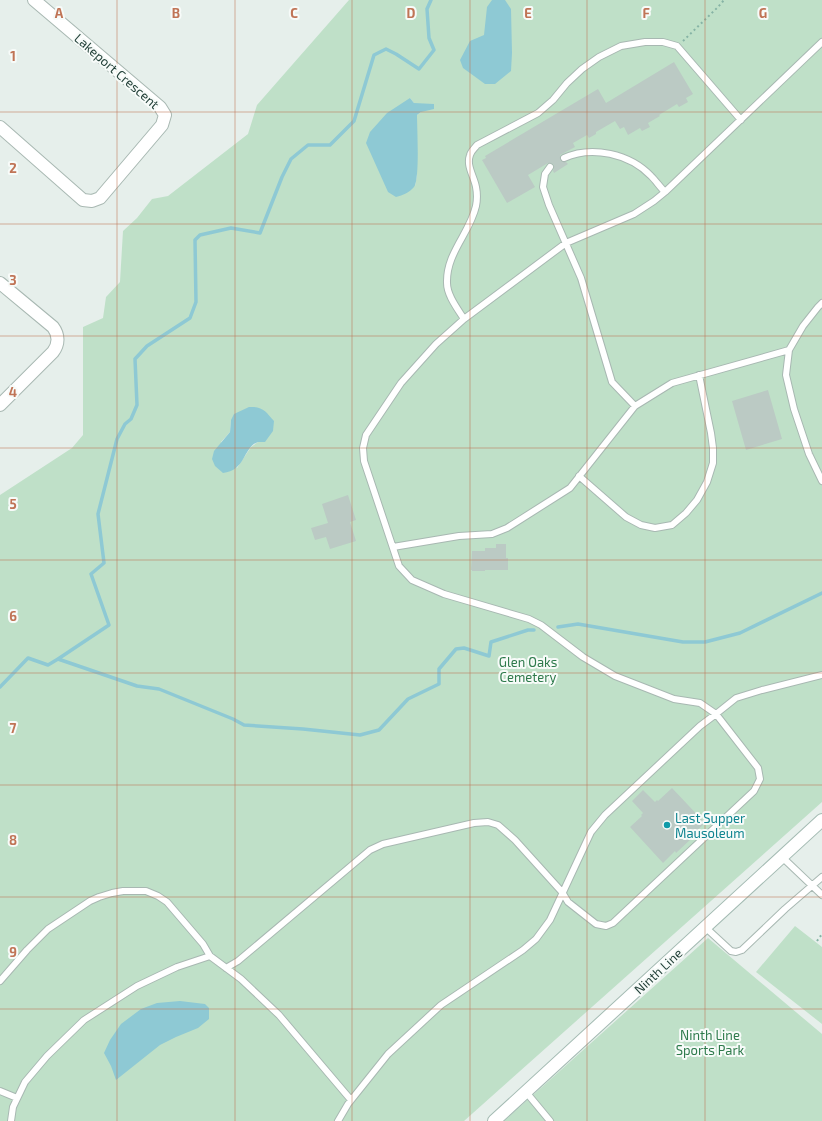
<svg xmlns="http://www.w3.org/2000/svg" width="822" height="1121" font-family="'Exo 2',sans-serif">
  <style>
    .green { fill: #bfe0c8; fill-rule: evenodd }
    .water { fill: #8ec9d4 }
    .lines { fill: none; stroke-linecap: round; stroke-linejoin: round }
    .stream { stroke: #8ec9d4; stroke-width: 3.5 }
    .building { fill: #bbcac4 }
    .service-casing { stroke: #a8b8b2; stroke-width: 8 }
    .minor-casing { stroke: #a8b8b2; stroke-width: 14 }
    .secondary-casing { stroke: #a4bbb3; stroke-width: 14 }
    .path { stroke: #86b3a5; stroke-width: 2; stroke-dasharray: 2 3; stroke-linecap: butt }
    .service { stroke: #fff; stroke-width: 6 }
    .minor { stroke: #fff; stroke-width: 12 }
    .secondary { stroke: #fff; stroke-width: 12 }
    .grid { fill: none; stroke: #c07456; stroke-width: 1; stroke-opacity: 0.55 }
    .culture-dot { fill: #0f9aa8; stroke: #f7fbf9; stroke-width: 1.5 }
    .labels { text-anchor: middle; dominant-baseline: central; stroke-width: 4; stroke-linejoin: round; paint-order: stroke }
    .street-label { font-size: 13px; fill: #24423a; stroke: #f7fbf9 }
    .park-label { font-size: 13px; fill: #2d7a4b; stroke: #f7fbf9 }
    .culture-label { font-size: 13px; fill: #0d838f; stroke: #f7fbf9; text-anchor: start }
    .grid-label { font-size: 13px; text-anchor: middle; font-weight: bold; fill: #c07456; stroke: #f7fbf9; stroke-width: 4; stroke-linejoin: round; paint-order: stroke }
  </style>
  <rect width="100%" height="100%" fill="#e6efeb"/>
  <!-- green -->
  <path class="green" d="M349 0H822V802L464 1121H0V495L72 448 83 435V327L103 318 106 297 120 282 123 231 137 218 152 199 168 196 248 134 257 105ZM410 98 421 112 417 115V175L415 186ZM231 420 258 442 251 447 237 468 221 442 230 432Z
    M795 926 822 947V1024L756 972Z
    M708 938 822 1034V1121H504Z"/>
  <!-- water -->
  <path class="water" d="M492 0H505L511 9 512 53 511 71 495 84H485L463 68 460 60 470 41 484 35 487 7Z
    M410 98 414 103 434 104V109L421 112 417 115C417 128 420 179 414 187 409 193 403 195 396 197L388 192 366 143 370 132 387 113Z
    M249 407C263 406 266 412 274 421L273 431 265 442C264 442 259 442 258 442 243 447 246 471 223 473L215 466 212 459 214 451 230 432 231 420 234 414Z
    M180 1001 205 1004 209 1008V1019L198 1028 176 1037 160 1045 116 1080 111 1066 104 1053 110 1040 121 1024 141 1009 157 1003Z"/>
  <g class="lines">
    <!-- stream -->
    <path class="stream" d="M558 627 578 624 683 642H705L740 633 822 593
      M58 659 137 686 159 689 233 719 244 725 303 729 360 735 379 730 408 699 439 684V669L456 649 464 648 489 656 491 642 528 630H534
      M0 687 28 658 48 665 58 659 109 625 91 574 104 563 98 514 117 439 125 424 131 419 137 405 135 359 147 346 190 318 196 302 195 240 200 235 231 228 260 233 282 177 291 159 308 145H330L354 121 374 55 386 49 396 54 419 69 434 50 429 38 427 9 431 0"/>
  </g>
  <!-- building -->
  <path class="building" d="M674 62 693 94 686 98 688 102 679 107 677 104 659 115 660 116 648 123 650 127 642 131 640 128 628 135 624 127 620 129 615 121 596 132V134L589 138 587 135 573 143 575 147 560 155V158L561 161 564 162H566L568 164 554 173 553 171 554 168V165L551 163H548L528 175 535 187 507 203 482 160 486 158 485 156 598 89 606 103Z
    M768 390 782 439 746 450 732 401Z
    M348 495 356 520 350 522 356 541 330 549 326 537 315 540 311 528 328 523 322 504Z
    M496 544H506V558H508V570H485V571H472V570H471L472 551H485V548H496Z
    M672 788 705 823 690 837 691 839 676 853 675 851 663 863 630 827 642 816 641 815 643 813 632 801 643 790 655 802 657 800 658 801Z"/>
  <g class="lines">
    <defs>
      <path id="service" d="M564 158C592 145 630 154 651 176 656 181 660 187 665 192
        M550 167 545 174 543 187 549 205 581 278 612 382 635 406
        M822 303 818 307 803 326 789 350 786 375 794 409 809 454 822 481
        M464 319C457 308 447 295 447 283 446 253 470 233 476 206 477 201 477 192 476 187 474 176 466 166 470 155 471 151 475 148 477 145L538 113 553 100 567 83 582 69 599 57 621 46 645 42H663L677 46 741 120
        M579 476 626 517 641 525 655 528 672 525 686 513 697 500 707 482 713 463V448L711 433 699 375
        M393 547 459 536 492 534 507 528 570 488 635 406 672 383 789 350
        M782 857 822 895
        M705 927 731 951 736 952 742 950 785 909 822 877
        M226 968 238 961 370 850 383 844 474 823 488 822 498 825 515 840 562 892 568 902 596 924 606 926 613 923 754 791 760 779 758 768 716 714 700 703 674 699 615 676 583 657 541 625 529 619 444 594 412 580 399 566 364 461 363 448 366 435 401 383 436 344 464 319 566 243 634 214 654 201 665 192 822 42
        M0 981 27 950 48 929 90 901 99 897 112 893 123 891H146L158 896 167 902 203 944 210 956
        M0 1091 17 1098
        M526 1092 550 1121
        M11 1121 13 1107 25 1082 47 1056 84 1020 137 986 177 967 210 956 241 979 279 1015 351 1100
        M338 1121 348 1104 388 1054 441 1005 523 950 536 939 550 920 591 832 605 815 700 726 716 714 736 698 762 690 822 675"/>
      <path id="minor" d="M0 127 83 200 92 201 100 198 162 125 165 115 160 107 34 0
        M0 283 53 327C59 335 59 344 53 352L0 405"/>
      <path id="secondary" d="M494 1121 822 820"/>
    </defs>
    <!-- service casing -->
    <use href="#service" class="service-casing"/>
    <!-- minor casing -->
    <use href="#minor" class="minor-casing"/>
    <!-- secondary casing -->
    <use href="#secondary" class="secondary-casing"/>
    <!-- path -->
    <path class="path" d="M683 41 718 7 724 0
      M817 941 822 934"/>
    <!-- service -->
    <use href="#service" class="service"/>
    <!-- minor -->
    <use href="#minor" class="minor"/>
    <!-- secondary -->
    <use href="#secondary" class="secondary"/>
  </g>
  <!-- grid -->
  <path class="grid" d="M117 0V1121M235 0V1121M352 0V1121M470 0V1121M587 0V1121M705 0V1121M0 112H822M0 224H822M0 336H822M0 448H822M0 560H822M0 673H822M0 785H822M0 897H822M0 1009H822"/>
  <!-- markers -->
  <circle class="culture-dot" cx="667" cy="825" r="4"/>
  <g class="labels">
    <!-- street labels -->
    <g class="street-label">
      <text transform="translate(117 71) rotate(41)">Lakeport Crescent</text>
      <text transform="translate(658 971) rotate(-43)">Ninth Line</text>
    </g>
    <!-- park labels -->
    <g class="park-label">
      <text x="528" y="662">Glen Oaks<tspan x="528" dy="15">Cemetery</tspan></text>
      <text x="710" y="1035">Ninth Line<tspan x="710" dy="15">Sports Park</tspan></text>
    </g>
    <!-- culture labels -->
    <g class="culture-label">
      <text x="675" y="818">Last Supper<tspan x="675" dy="15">Mausoleum</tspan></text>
    </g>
  </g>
  <g class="grid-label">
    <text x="59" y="18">A</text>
    <text x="176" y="18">B</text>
    <text x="294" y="18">C</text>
    <text x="411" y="18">D</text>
    <text x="528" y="18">E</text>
    <text x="646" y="18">F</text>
    <text x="763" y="18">G</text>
    <text x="13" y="61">1</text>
    <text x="13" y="173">2</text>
    <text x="13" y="285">3</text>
    <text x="13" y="397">4</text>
    <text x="13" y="509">5</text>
    <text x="13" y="621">6</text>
    <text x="13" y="733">7</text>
    <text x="13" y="845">8</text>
    <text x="13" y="957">9</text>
  </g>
</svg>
